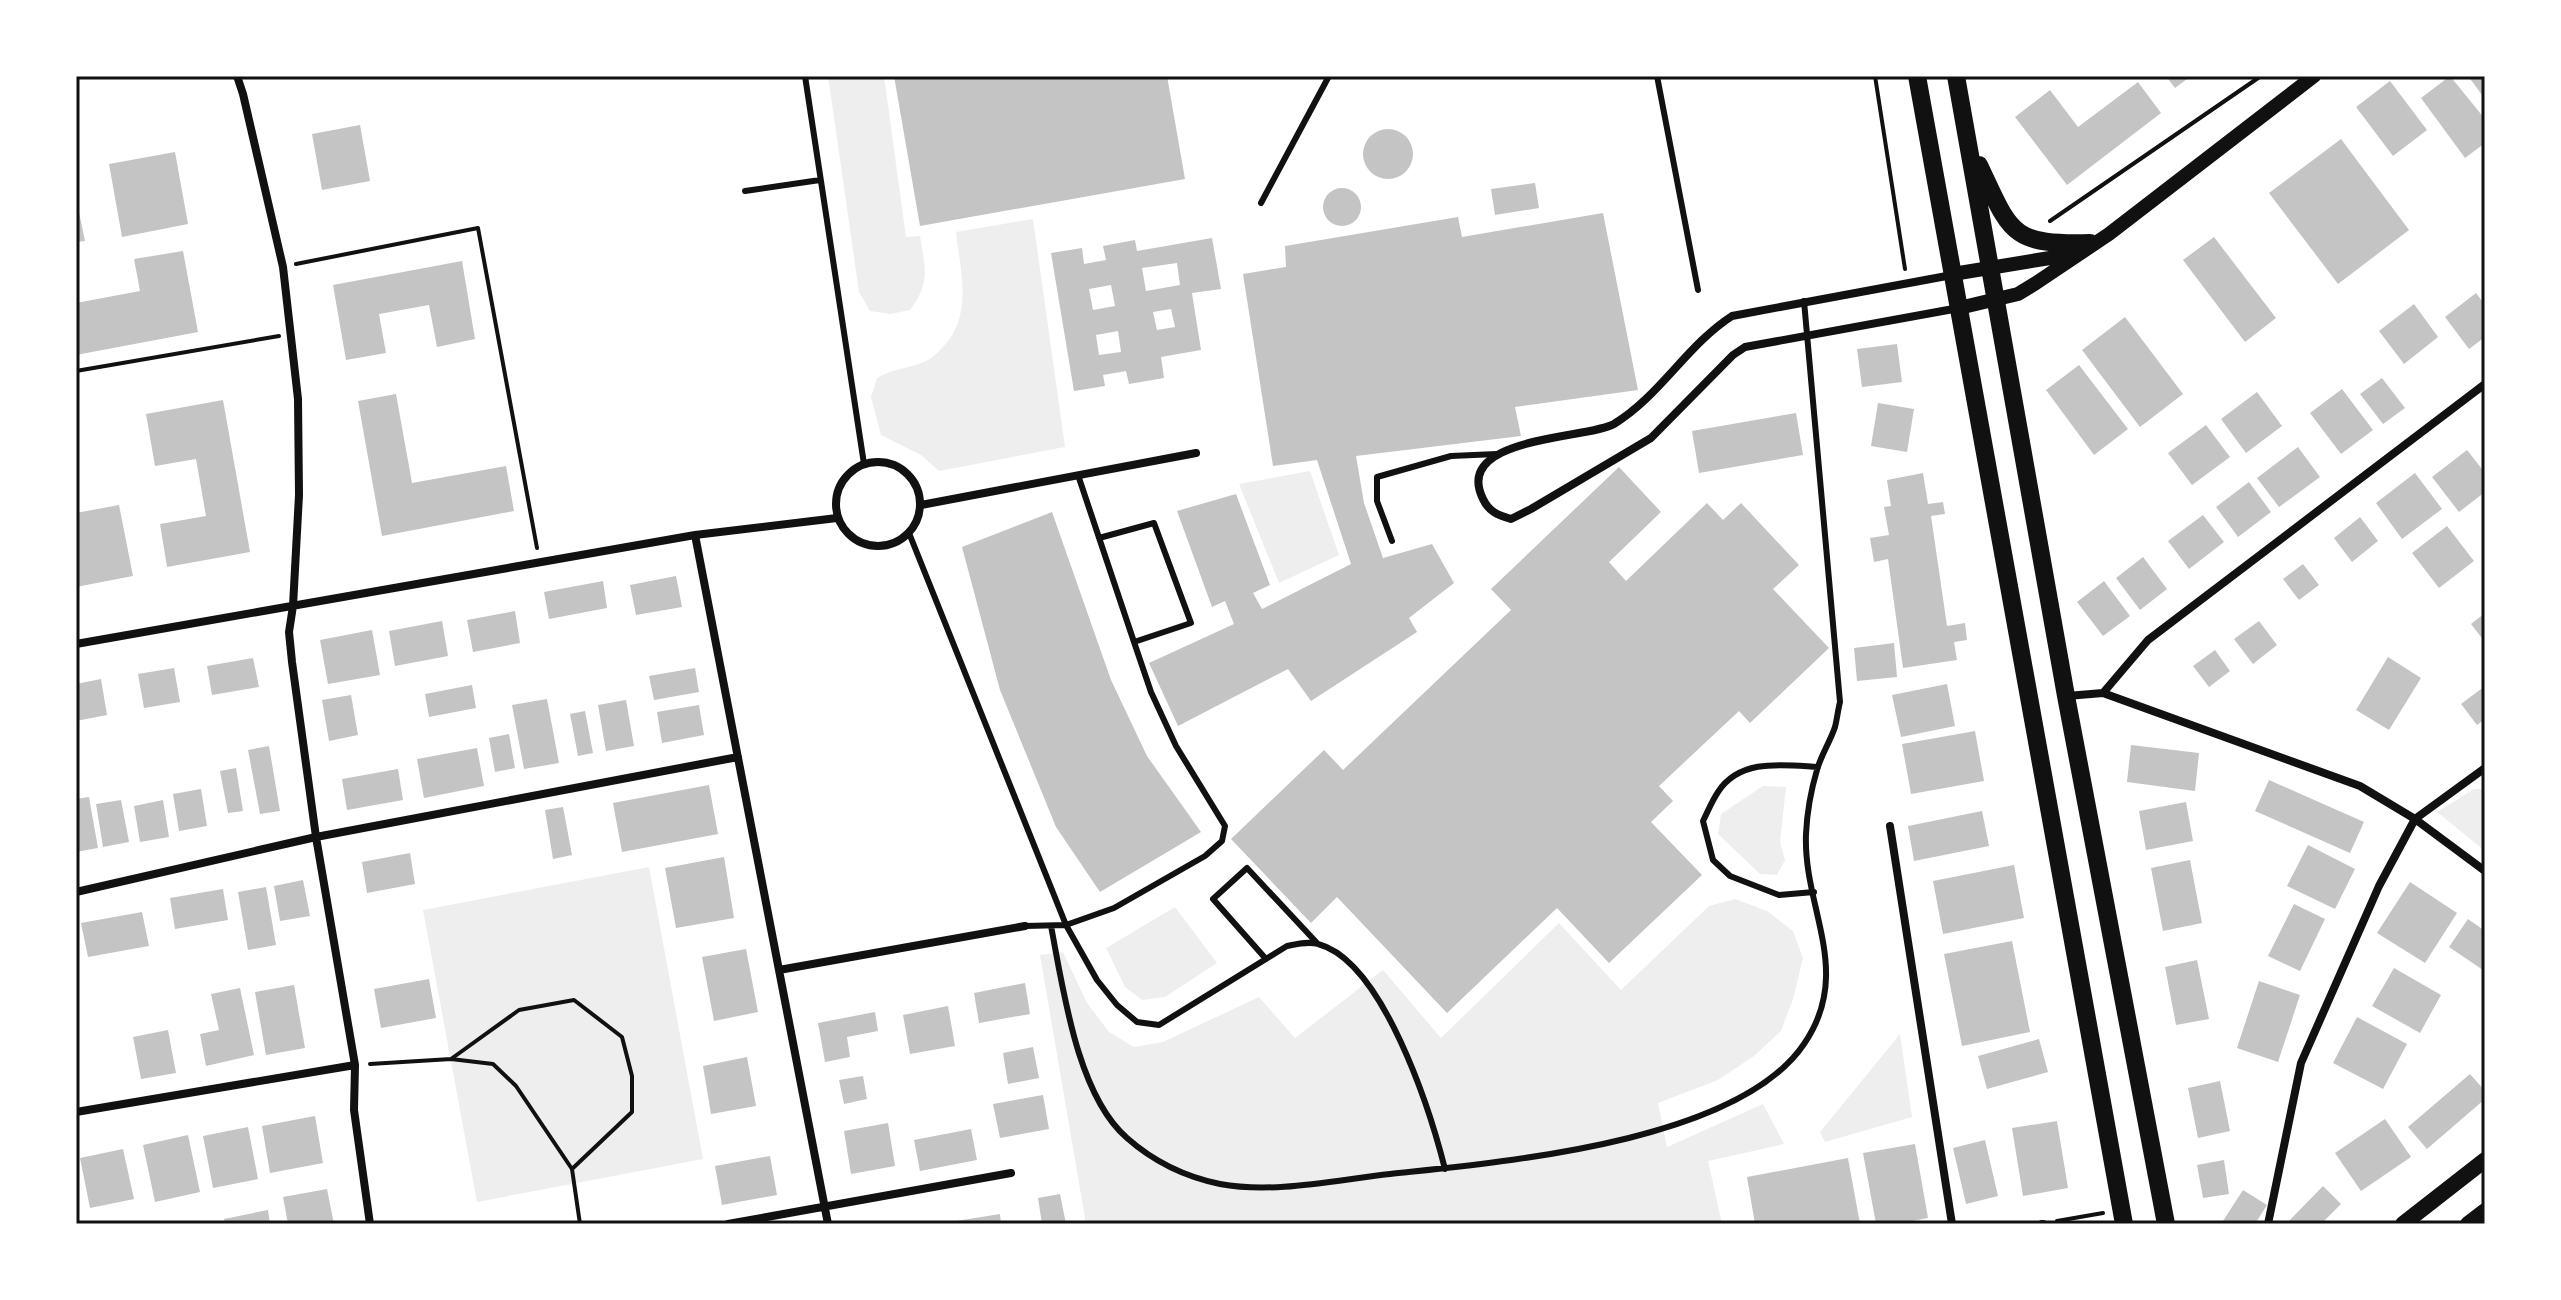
<svg xmlns="http://www.w3.org/2000/svg" width="2561" height="1300" font-family="Jost,sans-serif">
  <style>
    .green { fill: #eee }
    .building { fill: #c4c4c4; fill-rule: evenodd }
    .lines { fill: none; stroke-linecap: round; stroke-linejoin: round }
    .path { stroke: #111; stroke-width: 4 }
    .service { stroke: #111; stroke-width: 6 }
    .minor { stroke: #111; stroke-width: 8 }
    .tertiary { stroke: #111; stroke-width: 14 }
    .secondary { stroke: #111; stroke-width: 16 }
    .primary { stroke: #111; stroke-width: 18 }
    .neatline { fill: none; stroke: #111; stroke-width: 3 }
  </style>
  <rect width="100%" height="100%" fill="#fff"/>
  <!-- green -->
  <path class="green" d="M828 76H884L906 237 920 236C925 269 931 282 910 310L890 314 870 311 859 292Z
    M1033 219 1065 447 939 471 921 455 881 435 871 397 877 378C894 368 907 369 924 362 933 358 942 349 948 341 972 309 960 269 956 232Z
    M1310 471 1339 555 1279 583 1239 484Z
    M1763 786 1786 787 1780 842 1785 860 1777 875 1760 874 1718 834 1721 814Z
    M2474 789H2485V851L2437 812Z
    M649 867 703 1159 477 1202 423 910Z
    M1735 899 1767 911 1793 931 1803 958 1793 999 1781 1031 1754 1056 1718 1080 1658 1103 1667 1147 1763 1104 1784 1144 1708 1161 1722 1224H1086L1040 955 1063 952 1087 1003 1109 1032 1134 1047 1163 1042 1259 997 1295 1038 1383 970 1441 1038 1559 923 1621 990 1709 906Z
    M1175 907 1217 963 1165 997 1142 1000 1125 987 1106 948Z
    M1900 1034 1912 1117 1825 1142 1820 1132Z"/>
  <!-- building -->
  <path class="building" d="M894 76H1167L1185 179 920 226Z
    M2166 76H2191L2175 88Z
    M2450 76 2485 119V143L2465 158 2421 98Z
    M2468 76H2485V99Z
    M2390 81 2427 130 2393 156 2356 107Z
    M2138 82 2161 113 2067 185 2015 117 2050 90 2078 127Z
    M360 125 370 181 322 190 312 134Z
    M1363 154a25 25 0 1 1 50 0a25 25 0 1 1-50 0Z
    M2341 139 2409 230 2338 284 2269 193Z
    M175 152 188 224 122 237 109 164Z
    M1535 183 1539 208 1495 215 1491 189Z
    M1323 207a19 19 0 1 1 38 0a19 19 0 1 1-38 0Z
    M76 198 85 241 76 242Z
    M1603 213 1638 390 1515 407 1521 436 1356 456 1364 503 1383 558 1432 544 1454 583 1409 618 1417 632 1311 701 1288 669 1178 726 1149 663 1234 624 1225 601 1212 607 1177 511 1236 494 1270 585 1253 593 1262 609 1351 564 1317 460 1273 466 1243 274 1286 267 1285 246 1458 217 1462 237Z
    M2214 237 2276 318 2245 342 2183 260Z
    M1212 238 1221 289 1192 293 1201 350 1161 357 1164 378 1129 384 1126 371 1103 375 1105 386 1074 391 1051 253 1082 248 1084 264 1106 260 1103 246 1135 240 1137 251ZM1177 263 1180 285 1146 291 1142 268ZM1111 285 1115 306 1093 310 1089 289ZM1171 309 1175 327 1157 330 1153 312ZM1118 331 1121 352 1099 355 1096 335Z
    M183 251 198 332 76 355V303L140 291 134 259Z
    M462 261 475 339 437 347 429 305 379 314 386 353 346 360 333 285Z
    M2476 293 2485 305V337L2469 349 2445 317Z
    M2414 304 2438 337 2404 364 2379 331Z
    M2125 317 2183 394 2140 427 2082 350Z
    M1897 344 1902 382 1862 387 1857 349Z
    M2079 365 2128 429 2094 455 2046 390Z
    M2382 378 2405 408 2383 424 2360 394Z
    M2342 389 2373 430 2341 454 2310 413Z
    M2257 392 2282 426 2246 453 2221 419Z
    M396 394 412 483 506 466 514 511 382 536 358 401Z
    M223 400 250 552 167 567 160 524 206 516 196 459 155 466 146 414Z
    M1878 403 1914 409 1907 452 1871 446Z
    M1796 413 1803 455 1699 473 1692 431Z
    M2206 425 2230 457 2192 485 2168 453Z
    M2298 447 2320 477 2279 507 2257 478Z
    M2467 450 2485 473V492L2459 512 2432 477Z
    M1619 467 1661 512 1609 562 1626 581 1707 503 1723 520 1741 503 1799 565 1773 589 1829 648 1750 723 1739 711 1659 786 1673 801 1651 822 1702 875 1609 963 1557 908 1447 1013 1337 897 1311 923 1231 839 1324 750 1343 770 1511 610 1491 589Z
    M1923 473 1928 504 1943 502 1945 514 1931 516 1947 626 1965 623 1967 640 1954 642 1957 660 1903 668 1888 559 1874 562 1870 538 1889 535 1884 507 1891 506 1887 480Z
    M2415 473 2442 509 2402 539 2376 503Z
    M2249 482 2271 512 2238 537 2216 507Z
    M119 505 133 576 76 587V513Z
    M1052 512 1111 680 1147 756 1201 832 1100 892 1056 827 1000 690 962 547Z
    M2203 515 2224 542 2189 569 2168 541Z
    M2360 517 2378 541 2352 562 2334 538Z
    M2447 526 2474 561 2439 588 2412 553Z
    M2143 557 2167 589 2140 610 2116 578Z
    M2303 564 2319 585 2299 600 2283 579Z
    M676 576 682 607 636 615 630 585Z
    M603 581 607 608 549 619 544 592Z
    M2104 581 2130 616 2103 636 2077 602Z
    M515 611 520 643 473 652 467 620Z
    M2485 613V642L2471 624Z
    M442 621 448 656 395 666 389 631Z
    M2259 621 2277 645 2253 664 2234 639Z
    M372 630 380 675 328 684 320 640Z
    M1894 643 1897 677 1857 681 1854 648Z
    M2215 650 2230 671 2209 687 2193 666Z
    M2388 657 2421 678 2389 730 2356 710Z
    M253 658 259 687 212 695 207 666Z
    M174 668 180 702 144 708 138 674Z
    M695 668 699 692 654 700 649 676Z
    M101 679 107 715 76 721V684Z
    M1947 684 1955 726 1901 737 1892 695Z
    M472 685 476 708 429 717 425 694Z
    M2485 686V719L2477 725 2461 704Z
    M351 695 358 735 329 741 322 700Z
    M547 699 559 763 524 769 512 705Z
    M626 700 634 746 606 751 598 705Z
    M699 705 704 735 662 743 657 712Z
    M585 711 593 753 578 756 570 714Z
    M1975 731 1984 781 1911 794 1902 744Z
    M509 734 515 768 495 772 489 738Z
    M2131 745 2199 753 2195 791 2127 782Z
    M269 746 280 811 260 814 248 750Z
    M477 748 484 786 424 798 417 759Z
    M236 768 243 811 228 813 220 771Z
    M398 769 403 800 347 810 342 779Z
    M2269 780 2364 822 2350 853 2255 811Z
    M709 785 718 834 622 852 613 803Z
    M201 789 207 826 179 831 173 794Z
    M89 797 98 848 76 852V799Z
    M121 800 129 842 103 847 96 804Z
    M163 800 169 837 140 842 134 806Z
    M2186 802 2193 841 2146 850 2139 811Z
    M563 807 572 855 553 859 545 810Z
    M1982 811 1989 846 1914 861 1908 826Z
    M2308 845 2355 869 2335 909 2287 886Z
    M410 853 415 884 367 893 362 862Z
    M724 857 734 918 676 928 665 868Z
    M2190 860 2202 923 2163 931 2151 868Z
    M2014 865 2024 918 1943 934 1933 881Z
    M303 880 310 916 280 921 274 886Z
    M2410 882 2457 913 2425 963 2377 933Z
    M266 887 276 945 248 950 238 892Z
    M223 889 228 920 175 929 170 898Z
    M2294 904 2325 919 2300 971 2268 956Z
    M142 912 149 946 88 957 81 923Z
    M2468 919 2485 931 2483 970 2449 947Z
    M2012 941 2030 1032 1962 1046 1944 954Z
    M746 949 758 1012 714 1021 702 957Z
    M2197 960 2209 1019 2176 1025 2165 967Z
    M2394 968 2441 995 2420 1033 2372 1006Z
    M429 979 436 1018 381 1028 374 989Z
    M2259 981 2300 995 2278 1062 2237 1048Z
    M1025 983 1030 1014 979 1023 974 993Z
    M294 985 305 1048 266 1055 255 992Z
    M240 988 254 1055 206 1066 200 1034 219 1030 211 994Z
    M948 1006 955 1046 910 1054 903 1015Z
    M875 1012 878 1031 847 1037 850 1057 825 1062 818 1023Z
    M2357 1017 2407 1044 2383 1089 2333 1063Z
    M168 1030 176 1073 141 1079 133 1037Z
    M2039 1039 2048 1072 1987 1089 1978 1056Z
    M1033 1047 1039 1078 1008 1084 1003 1053Z
    M747 1057 756 1106 711 1114 703 1066Z
    M2470 1074 2485 1091V1099L2427 1149 2408 1127Z
    M863 1076 867 1099 844 1104 839 1080Z
    M2220 1081 2230 1131 2198 1138 2188 1088Z
    M1043 1095 1049 1129 1000 1138 993 1104Z
    M315 1116 323 1163 270 1173 262 1126Z
    M2385 1119 2411 1157 2361 1191 2335 1153Z
    M2057 1121 2068 1188 2023 1196 2012 1128Z
    M888 1123 895 1166 851 1174 844 1131Z
    M248 1127 258 1179 213 1188 203 1136Z
    M971 1129 977 1160 920 1171 914 1140Z
    M188 1135 200 1192 155 1202 143 1145Z
    M1985 1140 1998 1196 1966 1204 1953 1148Z
    M1915 1144 1928 1218 1896 1224H1876L1863 1153Z
    M123 1149 134 1199 90 1208 80 1158Z
    M770 1156 777 1195 722 1205 715 1166Z
    M1848 1158 1860 1224H1755L1747 1177Z
    M2224 1160 2229 1194 2203 1198 2197 1165Z
    M2323 1186 2341 1204 2321 1224H2286Z
    M327 1189 334 1224H288L283 1197Z
    M2243 1190 2267 1205 2255 1224H2221Z
    M1060 1194 1066 1224H1042L1038 1198Z
    M268 1210 270 1224H225L224 1219Z
    M1000 1214 1001 1224H951L950 1222Z"/>
  <g class="lines">
    <!-- path -->
    <path class="path" d="M1875 76 1905 269
      M2050 221 2261 76
      M296 264 478 228 537 548
      M76 371 279 336
      M451 1059 519 1010 574 1000 622 1037 632 1076V1112L572 1169
      M370 1064 451 1059 493 1064 516 1086 572 1169 580 1224
      M2057 1221 2103 1213"/>
    <!-- service -->
    <path class="service" d="M805 76 864 464
      M1657 76 1698 290
      M745 191 820 180
      M1261 203 1329 76
      M1078 475 1134 642 1191 623 1154 523 1099 538
      M909 533 1066 925 1097 980 1117 1005 1137 1022 1159 1025 1287 946C1297 944 1308 941 1318 944 1383 961 1430 1110 1445 1169
      M1392 541 1377 501V477L1451 456 1497 454
      M1814 892 1779 895 1730 876 1713 860 1703 821C1708 811 1712 801 1718 792 1740 758 1783 765 1818 767
      M1025 926 1066 925 1114 908 1205 856 1222 841 1225 826 1176 746 1151 692 1134 642
      M1051 926C1063 988 1077 1095 1127 1138 1153 1161 1186 1177 1220 1184 1274 1194 1335 1180 1390 1174 1501 1162 1737 1143 1804 1044 1854 971 1803 909 1806 834 1807 813 1811 790 1817 770 1821 755 1830 742 1835 727 1837 719 1838 710 1840 702L1804 301
      M1266 959 1213 899 1247 868 1317 943"/>
    <!-- minor -->
    <path class="minor" d="M237 76 243 94 283 267 298 399 299 495 293 606 289 632 292 662 316 837 355 1065 354 1110 370 1224
      M1952 275 1732 316C1687 345 1660 396 1614 424 1588 439 1452 436 1483 499 1489 512 1498 515 1511 519L1531 509 1651 438 1733 355 1745 347 1959 308
      M836 504a42 42 0 1 1 84 0a42 42 0 1 1-84 0Z
      M921 505 1196 453
      M695 535 828 1224
      M76 644 695 535 837 518
      M2103 693 2148 640 2485 384
      M2067 696 2103 693 2360 786 2415 819 2485 871
      M1890 826 1952 1224
      M76 892 316 837 738 757
      M779 970 1025 926
      M76 1112 355 1065
      M728 1224 1011 1173
      M2042 1224H2043
      M2268 1224 2301 1063 2379 886 2415 819 2485 768"/>
    <!-- tertiary -->
    <path class="tertiary" d="M1953 274 2050 258 2076 249
      M1959 308 2018 294 2036 283 2109 234 2314 76"/>
    <!-- secondary -->
    <path class="secondary" d="M2403 1224 2485 1160
      M2468 1224 2485 1211"/>
    <!-- primary -->
    <path class="primary" d="M1917 76 2124 1224
      M1956 76 2066 696 2166 1224
      M1979 165C2011 233 2010 245 2090 243"/>
  </g>
  <!-- border -->
  <rect width="2561" height="1300" fill="none" stroke="#ffffff" stroke-width="156"/>
  <rect x="78" y="78" width="2405" height="1144" class="neatline"/>
</svg>
